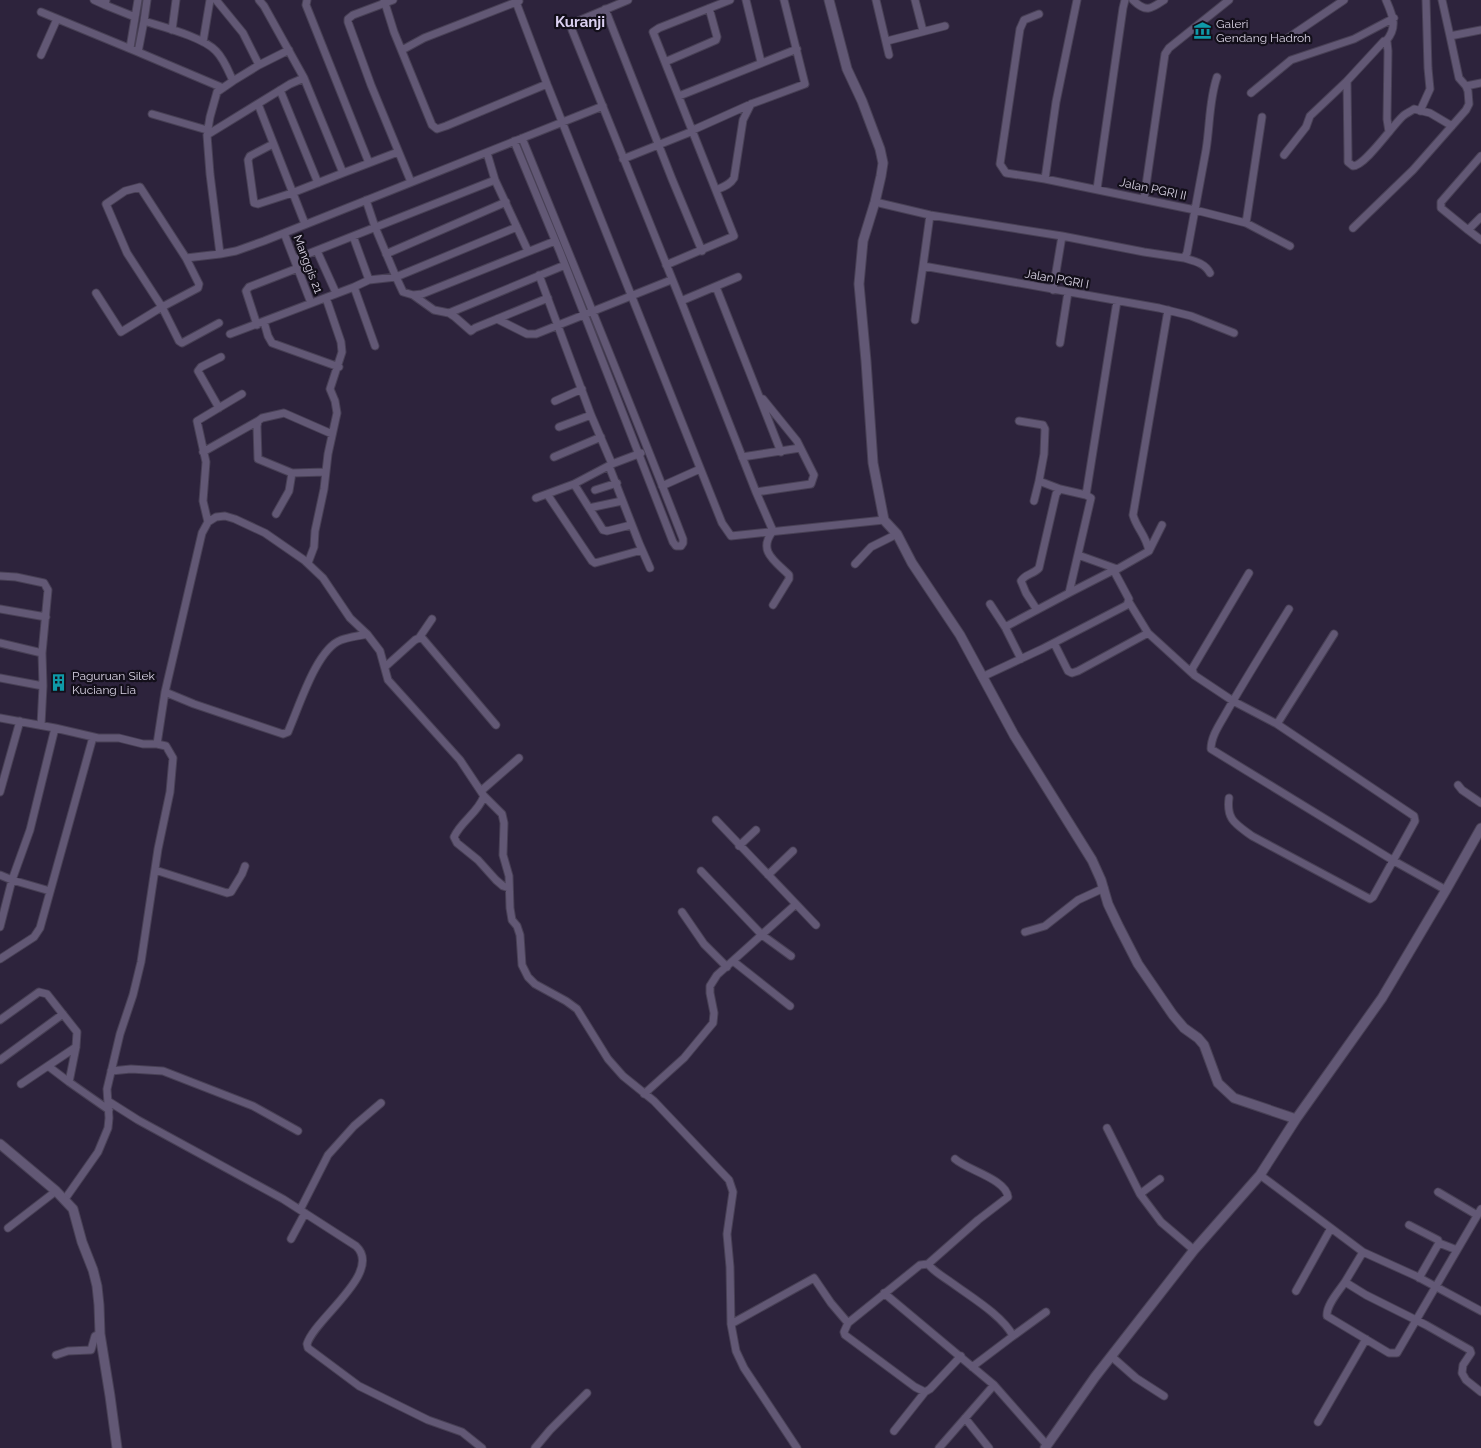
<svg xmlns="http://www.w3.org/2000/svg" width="1481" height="1448" font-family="Raleway,sans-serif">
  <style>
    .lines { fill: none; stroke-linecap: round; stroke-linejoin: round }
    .minor-casing { stroke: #484055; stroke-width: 9 }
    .tertiary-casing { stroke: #484055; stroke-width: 11 }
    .minor { stroke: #625875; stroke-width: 7 }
    .tertiary { stroke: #625875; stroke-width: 9 }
    .labels { text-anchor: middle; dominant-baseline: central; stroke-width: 4.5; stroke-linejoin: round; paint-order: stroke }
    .poi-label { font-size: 12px; fill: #d9d3e4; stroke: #130f1a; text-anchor: start }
    .street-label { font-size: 12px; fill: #d9d3e4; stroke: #130f1a }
    .quarter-label { font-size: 15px; font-weight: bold; fill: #dcd1f2; stroke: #130f1a }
  </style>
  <rect width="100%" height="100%" fill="#2d233c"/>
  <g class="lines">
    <defs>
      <path id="minor" d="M94 0 105 5
        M106 0 105 5 135 17
        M147 0 144 21C163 27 203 37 216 51 224 59 228 70 233 81L217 92 210 117 207 135
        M216 0 243 33 259 65
        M259 0 264 6 304 78 343 173 398 152
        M307 0 306 5 369 163
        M384 0 394 32 432 125 437 129 446 126 547 84
        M393 0 353 15 348 19V22L371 85 411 182
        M628 0 571 24 572 30 681 301 756 492 773 531
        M746 0 761 62
        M876 0 889 55
        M915 0 923 31
        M1133 0C1146 13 1151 9 1164 0
        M1442 0 1450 36
        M516 2 547 84 722 523 731 536 884 520
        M605 9 672 179 702 251
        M41 12 138 52
        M1039 14 1024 20 1020 29 1000 164 1006 173 1045 179 1195 210 1246 223 1290 246
        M144 21 138 52 223 88
        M172 30 176 0
        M1288 38 1344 0
        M887 41 945 26
        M1386 41C1398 27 1393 16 1386 0
        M203 42 210 0
        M130 48 138 0
        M402 50 424 38 519 1
        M41 55 57 19
        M665 62 716 40 717 37 709 8
        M304 78 290 84 207 135 210 174 220 254 236 251 264 241 603 106
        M233 81 259 65 289 50
        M1466 86 1481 83
        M280 90 318 183
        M1251 93 1291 60 1354 39 1394 18
        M679 96 797 49
        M258 104 305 224
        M1420 111 1430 89 1428 68 1426 0
        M152 114 207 130
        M693 130 751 104 805 84 784 0
        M1389 132 1387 119 1388 51 1387 42 1384 41 1347 81 1348 155V162L1353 166C1365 166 1392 126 1403 116 1406 113 1410 112 1414 109L1430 113 1452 126
        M514 141 560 252 673 542 676 546H681L683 543V539C631 404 576 271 522 138
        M273 144 250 156 248 160 254 203 258 204 292 193 343 173
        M487 153 495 180 528 251
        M1284 155 1306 127 1310 116 1347 81
        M1481 156 1441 202V208L1468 230 1481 217
        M623 159 693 131
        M1045 179 1056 102 1077 0
        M1097 189 1123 8 1125 0
        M716 190C723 187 730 185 734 178L743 120 751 104
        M1144 199 1165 54 1169 48 1229 0
        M366 200 375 227 396 277 517 227
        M875 202 930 215 1062 236
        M930 215 923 266 1159 308 1191 316 1234 333
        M1246 223 1262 117
        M1353 228 1413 170 1466 110 1469 104 1468 91 1466 86 1459 78 1450 36 1481 30
        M1468 230 1481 240
        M284 233 311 303
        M353 236 369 280
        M317 251 336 293
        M386 254 506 202
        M186 258 140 187 125 191 106 204 127 253 162 307 179 341 182 343 219 323
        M1184 258C1194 261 1205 263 1210 273
        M295 259 495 180
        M666 265 734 236 653 32 659 28 730 0
        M539 275 591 415 612 464
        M354 287 375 346
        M716 287 781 452
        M1053 290 1062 236 1144 252 1184 258 1187 253C1193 219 1200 184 1206 150 1210 126 1209 100 1217 77
        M96 293 121 332 162 307 198 288 199 284 186 258 220 254
        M413 295 434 310 449 313 455 317 471 331 475 328 548 298
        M681 301 738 277
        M449 313 565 265
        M497 319 527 334H536L671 280
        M915 320 923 266
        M264 322 268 336 272 343 339 367
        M257 325 246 291 249 287 298 268
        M230 334 354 287 369 280 396 277 403 292 413 295 422 294 555 241
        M1060 343 1068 292
        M555 401 582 389
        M219 408 198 371 201 367 221 357
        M258 421 257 426 258 459 292 473 326 472
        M1019 421 1043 425 1045 429 1044 454 1039 481 1060 489
        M559 427 591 415
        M203 452 258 421 262 418 284 413 332 434
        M554 457 601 437
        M742 457 800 448
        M609 466 639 543 650 568
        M574 484 603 530 607 531 631 525
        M662 486 700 469
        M595 490 617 483
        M756 492 811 484 814 475 797 441 763 399
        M547 494 592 561 595 563 642 550
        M1086 495 1117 301
        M536 498 574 484 612 464 641 453
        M1034 501 1039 481
        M589 508 622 501
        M276 514 289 491 292 473
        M208 522 203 501 206 462 197 421 242 394
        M1149 551C1146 535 1137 529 1133 515L1168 310
        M1078 555 1117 569
        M308 563 314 547 315 531 324 489 328 454 337 413 335 401 330 389 342 352 341 342 326 298
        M855 564 871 547 897 534
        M1114 571 1149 551 1162 525
        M0 576 16 577 44 583 48 590 42 653 43 686 41 725
        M1129 602 1148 633 1193 674
        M990 604 1005 627 1021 659
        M773 605 789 579V575C775 561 757 551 773 531
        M0 609 46 617
        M1289 609C1268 643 1246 678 1226 713 1220 724 1211 736 1211 749L1394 861 1446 890
        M1005 627 1069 593 1091 498 1086 495 1060 489 1056 494 1039 568C1034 574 1025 574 1021 581L1026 593 1037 610
        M419 638 432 619
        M0 643 42 653
        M1054 643 1068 671 1072 673 1078 671 1148 633
        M385 667 415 640 419 638 423 639 496 725
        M982 677 1042 649 1127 605 1129 599 1114 571H1112L1069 593
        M0 678 43 686
        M165 692 194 704 283 734 288 732 290 727C300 704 317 649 341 640 349 637 359 636 367 634
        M0 718 55 728 98 738H119L143 744H157L165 692 202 533 208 522 216 517 225 516 235 519 265 533 304 560 323 578 350 618 367 634 380 651 388 680 460 760 484 796 502 814 504 823 503 855 509 876 510 908 512 920 517 926 520 935 522 965 528 977 535 984 566 1001 577 1009 608 1059 623 1076 654 1101 729 1180 733 1192 727 1234 730 1267 731 1324 736 1351 744 1368 797 1448
        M1277 724 1334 634
        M1458 785 1462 790 1481 803
        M481 791 519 758
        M0 792 20 721
        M484 796C478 813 461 821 454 837L457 843 478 860 496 880 503 886 509 888
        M1229 798C1226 820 1236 824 1252 836L1370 899 1373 897 1415 821 1414 816 1277 724 1233 701 1194 675 1192 669 1249 573
        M716 820 816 925
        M739 846 756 830
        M155 870 227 893 231 892 242 874 245 866
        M701 871 762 935 791 956
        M0 875 12 880 50 891
        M768 875 793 851
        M682 912 704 944 727 967
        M0 927 12 880 30 830 55 728
        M1025 932 1045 926 1078 900 1104 888
        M0 959 34 937 40 928 93 737
        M733 961 790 1006
        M0 1020 39 992 47 994 77 1032 76 1047 69 1082 109 1110
        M0 1060 63 1014
        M48 1066 69 1082
        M111 1071 131 1069 163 1071 253 1106 298 1131
        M21 1084 76 1047
        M644 1094 684 1058 713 1023 714 1013 710 993V986L717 975 796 904
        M108 1101 138 1120 283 1199 356 1246C384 1272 314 1319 307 1344L308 1348 359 1386 428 1420 462 1432 482 1448
        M1107 1128 1140 1194 1161 1222 1194 1250
        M955 1159C967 1170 1006 1179 1008 1197L978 1220 928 1264C934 1272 944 1277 952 1283 971 1297 1003 1316 1013 1336L972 1367
        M1260 1175 1363 1252 1416 1276 1481 1311
        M1438 1192 1477 1215
        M1140 1194 1160 1179
        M65 1199 98 1152 108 1128 109 1118 107 1089 120 1034 133 995 141 962 158 849 170 792 173 758 166 746 157 744
        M300 1210 328 1155 354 1126 381 1103
        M1409 1225 1438 1240 1439 1243 1419 1278
        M8 1228 56 1191
        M291 1239 305 1213
        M1439 1243 1457 1250
        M1363 1252 1345 1282 1366 1295 1426 1325 1470 1350 1471 1353 1463 1365 1462 1373 1466 1380 1481 1392
        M928 1264 920 1265 848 1323 844 1332 845 1335 915 1387 925 1392 930 1389 961 1356
        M1345 1282C1339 1291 1326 1305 1327 1316L1389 1353H1397L1481 1209
        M1296 1291 1331 1228
        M884 1293 994 1385 1046 1444
        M731 1324 814 1278 831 1303 848 1323
        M1013 1336 1046 1312
        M56 1355 68 1351 91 1350 95 1336 100 1334
        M1111 1356 1136 1378 1164 1396
        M965 1418 989 1448
        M1318 1422 1366 1339
        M894 1431 925 1392
        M535 1448 550 1430 587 1393
        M939 1448 994 1385"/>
      <path id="tertiary" d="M829 0 847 69 862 101 880 149 883 163 881 176 875 202 863 241 859 284 866 361 873 463 884 520 897 534 912 563 960 635 1014 735 1092 860 1101 880 1108 904 1118 925 1138 964 1173 1015 1184 1028 1198 1038 1204 1045 1218 1083 1234 1098 1296 1119
        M0 1144 56 1191 73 1209 82 1242 93 1270 97 1286 99 1305 100 1334 110 1396 117 1448
        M1045 1448 1095 1377 1194 1250 1260 1175 1296 1119 1382 998 1446 890 1481 828"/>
    </defs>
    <!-- minor casing -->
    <use href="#minor" class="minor-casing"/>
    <!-- tertiary casing -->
    <use href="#tertiary" class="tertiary-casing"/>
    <!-- minor -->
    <use href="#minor" class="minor"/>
    <!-- tertiary -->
    <use href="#tertiary" class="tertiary"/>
  </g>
  <!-- icons -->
  <defs>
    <symbol id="museum-bare" viewBox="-9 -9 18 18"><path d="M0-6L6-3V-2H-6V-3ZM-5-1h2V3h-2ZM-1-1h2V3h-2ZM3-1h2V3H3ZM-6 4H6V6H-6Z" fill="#0f9aa8" stroke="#130f1a" stroke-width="2.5" paint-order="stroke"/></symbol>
    <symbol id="building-bare" viewBox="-9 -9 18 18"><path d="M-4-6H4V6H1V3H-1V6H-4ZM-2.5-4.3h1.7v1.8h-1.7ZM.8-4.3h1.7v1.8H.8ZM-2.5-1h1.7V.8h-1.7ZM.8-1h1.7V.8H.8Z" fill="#0f9aa8" stroke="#130f1a" stroke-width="2.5" paint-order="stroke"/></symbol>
  </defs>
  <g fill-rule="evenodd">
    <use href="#museum-bare" x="1190" y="18" width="25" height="25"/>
    <use href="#building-bare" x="46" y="670" width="25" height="25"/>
  </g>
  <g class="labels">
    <!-- poi labels -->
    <g class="poi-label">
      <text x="1216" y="24">Galeri<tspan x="1216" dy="14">Gendang Hadroh</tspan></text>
      <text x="72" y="676">Paguruan Silek<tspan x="72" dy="14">Kuciang Lia</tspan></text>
    </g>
    <!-- street labels -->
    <g class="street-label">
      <text transform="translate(1153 189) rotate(12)">Jalan PGRI II</text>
      <text transform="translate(308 264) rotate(69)">Manggis 21</text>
      <text transform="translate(1057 279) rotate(10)">Jalan PGRI I</text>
    </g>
    <!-- quarter labels -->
    <g class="quarter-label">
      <text x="580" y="22">Kuranji</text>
    </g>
  </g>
</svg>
